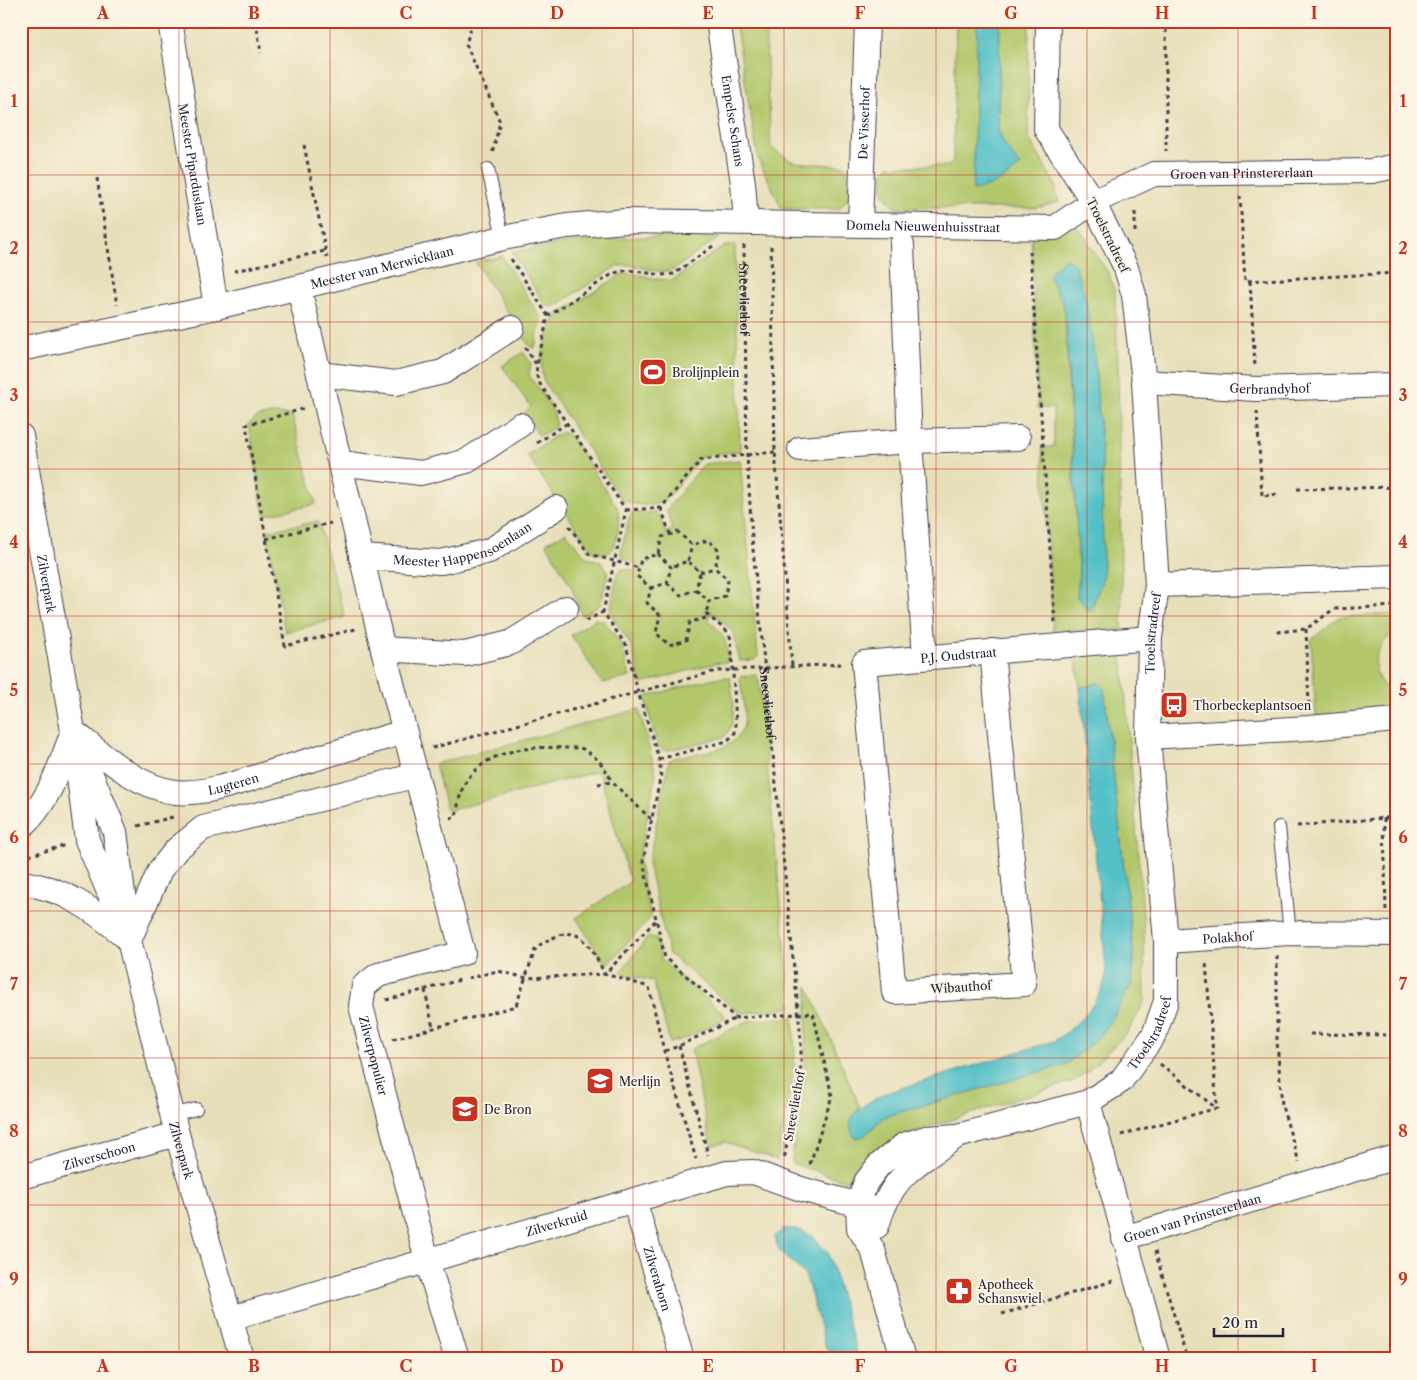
<svg xmlns="http://www.w3.org/2000/svg" width="1417" height="1380" font-family="'Libre Caslon Text',serif">
  <style>
    .green { fill: #b1c76b; stroke: #6a7453; fill-rule: evenodd }
    .water { fill: #52c0c7; stroke: #3a7181 }
    .lines { fill: none; stroke-linecap: round; stroke-linejoin: round }
    .lane-casing { stroke: #403e4e; stroke-width: 14 }
    .street-casing { stroke: #403e4e; stroke-width: 26 }
    .path { stroke: #403e4e; stroke-width: 3; stroke-dasharray: 4 4; stroke-linecap: butt }
    .lane { stroke: #fff; stroke-width: 12 }
    .street { stroke: #fff; stroke-width: 24 }
    .grid { fill: none; stroke: #c8321e; stroke-width: 1; stroke-opacity: 0.55 }
    .labels { text-anchor: middle; dominant-baseline: central; stroke-width: 4; stroke-linejoin: round; paint-order: stroke }
    .street-label { font-size: 12px; fill: #22223b; stroke: #fcf5e5 }
    .poi-label { font-size: 12px; fill: #22223b; stroke: #fcf5e5; text-anchor: start }
    .neatline { fill: none; stroke: #c8321e; stroke-width: 2 }
    .grid-label { font-size: 16px; text-anchor: middle; font-weight: bold; fill: #c8321e }
  </style>
  <rect width="100%" height="100%" fill="#fcf5e5"/>
  <filter id="ink" filterUnits="userSpaceOnUse"><feTurbulence type="fractalNoise" baseFrequency=".02" numOctaves="2"/><feDisplacementMap in="SourceGraphic" scale="10" xChannelSelector="R" yChannelSelector="G"/><feConvolveMatrix kernelMatrix="1 2 1 2 8 2 1 2 1" color-interpolation-filters="sRGB"/></filter>
  <filter id="wash" filterUnits="userSpaceOnUse"><feTurbulence type="fractalNoise" baseFrequency=".0096" numOctaves="4" result="noise"/><feDisplacementMap in="SourceGraphic" scale="20" xChannelSelector="R" yChannelSelector="G"/><feGaussianBlur stdDeviation="1.12" result="paint"/><feColorMatrix in="noise" values="0 0 0 0 0 0 0 0 0 0 0 0 0 0 0 0 0 1.4 0 .05"/><feComposite in="paint" operator="in"/></filter>
  <g filter="url(#wash)">
    <rect width="100%" height="100%" fill="#e7dfb9"/>
    <!-- green -->
    <path class="green" d="M735 21H765L771 148 793 162 845 166 847 171 849 197 839 209H782L758 158Z
      M956 21H977L973 190 1020 166 1004 144 998 130 1000 21H1029L1028 137 1055 184 1059 202 1036 208H895L882 192 884 172 889 166H949L953 161Z
      M1074 225 1081 231 1108 273 1115 292 1118 363 1122 629 1053 632 1042 447H1054L1053 408H1038L1031 232ZM1064 305 1095 361 1102 463 1103 578 1090 612 1077 597 1079 570Z
      M638 237H720L673 270 662 272 630 265 617 266 557 305 551 307 545 305 512 252 566 243Z
      M725 246H735L740 451 701 456C690 468 676 491 663 501 653 508 631 505 621 499L544 382C537 362 547 332 557 315L622 274C639 272 655 281 673 280Z
      M502 256 541 318 535 348 530 347 475 262Z
      M1390 296H1396V371H1394Z
      M523 352 531 363 529 375C537 389 559 410 555 427L539 436 524 413 531 407 502 366Z
      M271 414 292 415 316 504 266 515 262 507 249 424 257 417Z
      M560 433H565L571 437 617 507C621 517 618 550 606 554 601 555 596 552 591 550L527 455Z
      M740 460 758 656 754 660 740 661 732 630 711 612 709 621C726 636 726 640 729 662L715 663 641 684 631 645 610 613 617 574 621 569 634 570 636 563 623 558 621 552 629 517 632 513 655 512 661 518 665 532 672 530 667 512 668 508 704 464Z
      M318 521 345 617 285 632 267 531Z
      M566 532 586 557 601 562 608 571 601 604 582 616 572 588 546 543Z
      M1396 614V632C1370 647 1367 680 1396 695V716L1316 717 1311 640 1339 617Z
      M595 619 604 621 621 644 630 677 602 683 571 635Z
      M1122 652 1144 927 1145 1001 1128 1032 1088 1071 1074 1081 913 1132 849 1182 791 1163 804 1082 808 986 860 1107 851 1120 864 1136 884 1117 1067 1064 1102 1034 1114 1016 1132 983 1134 959 1104 688 1098 683 1080 688 1075 654Z
      M756 675 759 681 791 1008 744 1013 736 1010 669 954 648 864 669 761 674 758C698 753 737 753 744 724 746 710 741 691 740 677Z
      M730 677C732 697 739 722 724 737L665 751 657 745 645 697 714 678Z
      M639 709 656 774 638 861 651 917 611 961 607 963 603 961 576 918 630 882 599 771 447 811 435 764Z
      M648 937 656 938 662 961 723 1013 725 1016 723 1020 686 1038 670 1043 653 981 624 974 621 971Z
      M793 1017 795 1055 793 1074 777 1160 725 1142 711 1146 691 1049 748 1021Z"/>
    <!-- water -->
    <path class="water" d="M977 21H1000L998 130 1004 144 1020 166C1006 178 992 188 973 190Z
      M1064 259H1067L1075 265 1086 299 1095 361 1102 463 1103 578 1090 612 1077 597 1079 570 1066 321 1064 305 1048 275Z
      M1098 683 1104 688 1134 959 1132 983 1114 1016 1102 1034 1067 1064 884 1117 864 1136 855 1138C839 1115 869 1102 886 1093L1054 1041C1076 1027 1095 1008 1104 983 1107 976 1105 964 1105 956L1080 688Z
      M784 1229H797L814 1237 828 1253 859 1359H829L806 1277C793 1259 779 1261 775 1236Z"/>
  </g>
  <g filter="url(#ink)">
    <g class="lines">
      <defs>
        <path id="lane" d="M488 169 503 238
          M1279 827 1290 933
          M172 1115 196 1109"/>
        <g id="street">
          <path id="s2" d="M170 21 216 307"/>
          <path id="s3" d="M718 21 743 183 746 222"/>
          <path id="s4" d="M860 225 867 21"/>
          <path d="M902 245 910 441 925 657"/>
          <path id="s5" d="M299 288 383 649 463 953 378 975 364 986 361 1006 427 1260 457 1359"/>
          <path id="s6" d="M21 349 216 307 503 238 567 226 625 221 1055 228 1093 202 1154 174 1372 171 1396 166"/>
          <path d="M319 374 396 383 443 372 512 328"/>
          <path id="s7" d="M1144 382 1256 389 1396 385"/>
          <path id="s8" d="M21 436 73 731 87 840 117 911"/>
          <path d="M800 449 910 441 1018 438"/>
          <path d="M340 463 421 473 467 461 520 425"/>
          <path id="s9" d="M361 557 441 562 489 551 556 508"/>
          <path d="M1157 585 1396 577"/>
          <path d="M383 649 465 654 510 643 566 608"/>
          <path id="s10" d="M992 651 1024 984 894 992 864 663 1150 638"/>
          <path id="s11" d="M73 731 115 832 129 940 177 1134 242 1359"/>
          <path id="s12" d="M74 732C104 756 137 787 175 792 207 795 242 781 272 772 316 758 360 745 404 732"/>
          <path d="M1148 737 1309 728 1396 720"/>
          <path d="M21 827C48 805 60 766 72 734"/>
          <path d="M21 883C63 887 95 911 126 937"/>
          <path d="M130 938 160 870 177 849 203 828 414 776"/>
          <path id="s13" d="M1166 941 1290 933 1396 934"/>
          <path d="M1088 1102 1158 1359"/>
          <path id="s14" d="M21 1177 177 1134"/>
          <path id="s15" d="M634 1200 682 1359"/>
          <path d="M877 1226C892 1173 915 1166 957 1136"/>
          <path id="s16" d="M1124 1238 1396 1157"/>
          <path id="s17" d="M231 1318 727 1173 753 1172 801 1189 881 1211"/>
          <path id="s18" d="M903 1359 873 1250 859 1228 858 1204 866 1182 879 1165 904 1145 926 1138 957 1136 1088 1102 1121 1081 1154 1035 1166 1001V941L1148 737 1150 638 1157 585 1144 382 1134 295 1126 268 1093 202 1046 129 1048 21"/>
        </g>
      </defs>
      <!-- lane casing -->
      <use href="#lane" class="lane-casing"/>
      <!-- street casing -->
      <use href="#street" class="street-casing"/>
      <!-- path -->
      <g class="path">
        <path d="M256 21 261 53"/>
        <path d="M473 21 466 44 500 122 492 154"/>
        <path d="M1166 21V151"/>
        <path d="M304 145 327 258"/>
        <path d="M97 178 117 305"/>
        <path d="M1240 196 1245 281 1396 273"/>
        <path d="M1135 232V208"/>
        <path id="s1" d="M744 245 747 455 752 539 801 1040V1066L784 1160"/>
        <path d="M713 246 674 274 662 275 628 270 614 273 548 316 537 365 536 374 540 384 626 510 603 612 626 645 638 692 659 759 661 774 643 862 665 958 736 1018 813 1013 832 1096 809 1167"/>
        <path d="M771 246 775 452 792 666"/>
        <path d="M1030 251 1055 624"/>
        <path d="M511 259 548 316"/>
        <path d="M234 271 325 251"/>
        <path d="M1250 281 1255 367"/>
        <path d="M525 347 536 364"/>
        <path d="M303 409 246 425 285 646 356 629"/>
        <path d="M1257 411 1262 496 1279 494"/>
        <path d="M537 443 566 424"/>
        <path d="M1297 489 1396 487"/>
        <path d="M661 508 670 534"/>
        <path d="M626 510 661 508 701 460 775 452"/>
        <path d="M569 526 589 554 639 568"/>
        <path d="M266 539 331 523"/>
        <path d="M688 561 692 545"/>
        <path d="M700 572 715 568"/>
        <path d="M667 583 680 595 696 590 700 572 688 561 671 567"/>
        <path d="M651 588 667 583 671 567 658 554"/>
        <path d="M696 590 709 601"/>
        <path d="M586 621 603 612"/>
        <path d="M1306 629 1309 706"/>
        <path d="M1277 632 1306 629 1334 609 1396 606"/>
        <path d="M432 748 716 671 841 664"/>
        <path d="M659 759 727 741 735 733 736 724 731 639 728 632 706 614V618L690 622 686 640 669 645 656 633 660 615 647 603 651 588 637 576 641 559 658 554 662 537 678 532 692 545 708 540 719 550 715 568 728 580 725 596 709 601 706 614"/>
        <path d="M598 784 612 782 651 819"/>
        <path d="M450 818 456 817C459 801 460 786 472 774 495 748 534 746 566 748 572 748 580 747 585 750 598 758 606 768 612 782"/>
        <path d="M1384 818 1386 913"/>
        <path d="M138 826 173 817"/>
        <path d="M1297 826 1396 817"/>
        <path d="M21 858 66 845"/>
        <path d="M1277 956V1041L1282 1106 1299 1162"/>
        <path d="M468 978 498 971 527 978 605 974 656 920"/>
        <path d="M425 990 433 1028"/>
        <path d="M386 1000 460 980"/>
        <path d="M1310 1034 1396 1035"/>
        <path d="M393 1039 516 1006 535 950C541 943 547 940 555 937 583 923 593 953 605 974L649 987 664 1051 696 1159"/>
        <path d="M679 1046 708 1155"/>
        <path d="M665 1051 679 1046 736 1018"/>
        <path d="M1160 1064 1216 1108"/>
        <path d="M1121 1135 1217 1108 1206 962"/>
        <path d="M1155 1251 1187 1359"/>
        <path d="M1002 1314 1113 1281"/>
      </g>
      <!-- lane -->
      <use href="#lane" class="lane"/>
      <!-- street -->
      <use href="#street" class="street"/>
    </g>
  </g>
  <!-- grid -->
  <path class="grid" d="M179 21V1359M330 21V1359M482 21V1359M633 21V1359M784 21V1359M936 21V1359M1087 21V1359M1238 21V1359M21 175H1396M21 322H1396M21 469H1396M21 616H1396M21 764H1396M21 911H1396M21 1058H1396M21 1205H1396"/>
  <!-- icons -->
  <defs>
    <symbol id="stadium-square" viewBox="-11 -11 22 22"><rect x="-9" y="-9" width="18" height="18" rx="4" fill="#c8321e" stroke="#fcf5e5"/><path d="M0-5a6.5 5 0 1 0 0 10a6.5 5 0 1 0 0-10ZM-3.5-1.8h7v3.6h-7Z" fill="#fff"/></symbol>
    <symbol id="bus-square" viewBox="-11 -11 22 22"><rect x="-9" y="-9" width="18" height="18" rx="4" fill="#c8321e" stroke="#fcf5e5"/><path d="M-5-6H5V4H4V6H2V4H-2V6H-4V4H-5ZM-3.5-4V0h7V-4ZM-3.5 1.2v1.5H-2V1.2ZM2 1.2v1.5H3.5V1.2Z" fill="#fff"/></symbol>
    <symbol id="school-square" viewBox="-11 -11 22 22"><rect x="-9" y="-9" width="18" height="18" rx="4" fill="#c8321e" stroke="#fcf5e5"/><path d="M0-5L7-2L0 1L-7-2ZM-4 1L0 2.5L4 1V4Q0 6-4 4Z" fill="#fff"/></symbol>
    <symbol id="pharmacy-square" viewBox="-11 -11 22 22"><rect x="-9" y="-9" width="18" height="18" rx="4" fill="#c8321e" stroke="#fcf5e5"/><path d="M-2-6h4v4h4v4h-4v4h-4v-4h-4v-4h4Z" fill="#fff"/></symbol>
  </defs>
  <g fill-rule="evenodd">
    <use href="#stadium-square" x="637" y="356" width="32" height="32"/>
    <use href="#bus-square" x="1158" y="689" width="32" height="32"/>
    <use href="#school-square" x="584" y="1065" width="32" height="32"/>
    <use href="#school-square" x="449" y="1093" width="32" height="32"/>
    <use href="#pharmacy-square" x="943" y="1275" width="32" height="32"/>
  </g>
  <g class="labels">
    <!-- street labels -->
    <g class="street-label">
      <text stroke="none"><textPath href="#s3" startOffset="101">Empelse Schans</textPath></text>
      <text stroke="none"><textPath href="#s4" startOffset="102">De Visserhof</textPath></text>
      <text stroke="none"><textPath href="#s2" startOffset="145">Meester Piparduslaan</textPath></text>
      <text stroke="none"><textPath href="#s6" startOffset="1249">Groen van Prinstererlaan</textPath></text>
      <text stroke="none"><textPath href="#s6" startOffset="916">Domela Nieuwenhuisstraat</textPath></text>
      <text transform="translate(1108 235) rotate(64)">Troelstradreef</text>
      <text stroke="none"><textPath href="#s6" startOffset="370">Meester van Merwicklaan</textPath></text>
      <text stroke="none"><textPath href="#s1" startOffset="54">Sneevliethof</textPath></text>
      <text stroke="none"><textPath href="#s7" startOffset="126">Gerbrandyhof</textPath></text>
      <text stroke="none"><textPath href="#s9" startOffset="105">Meester Happensoenlaan</textPath></text>
      <text stroke="none"><textPath href="#s8" startOffset="150">Zilverpark</textPath></text>
      <text stroke="none"><textPath href="#s18" startOffset="930">Troelstradreef</textPath></text>
      <text stroke="none"><textPath href="#s10" startOffset="890">P.J. Oudstraat</textPath></text>
      <text stroke="none"><textPath href="#s1" startOffset="459">Sneevliethof</textPath></text>
      <text stroke="none"><textPath href="#s12" startOffset="178">Lugteren</textPath></text>
      <text stroke="none"><textPath href="#s13" startOffset="62">Polakhof</textPath></text>
      <text transform="translate(961 987) rotate(-4)">Wibauthof</text>
      <text stroke="none"><textPath href="#s18" startOffset="525">Troelstradreef</textPath></text>
      <text stroke="none"><textPath href="#s5" startOffset="862">Zilverpopulier</textPath></text>
      <text transform="translate(794 1106) rotate(-80)">Sneevliethof</text>
      <text stroke="none"><textPath href="#s11" startOffset="435">Zilverpark</textPath></text>
      <text stroke="none"><textPath href="#s14" startOffset="81">Zilverschoon</textPath></text>
      <text stroke="none"><textPath href="#s16" startOffset="71">Groen van Prinstererlaan</textPath></text>
      <text stroke="none"><textPath href="#s17" startOffset="339">Zilverkruid</textPath></text>
      <text stroke="none"><textPath href="#s15" startOffset="82">Zilverahorn</textPath></text>
    </g>
    <!-- poi labels -->
    <g class="poi-label">
      <text x="672" y="372">Brolijnplein</text>
      <text x="1193" y="705">Thorbeckeplantsoen</text>
      <text x="619" y="1081">Merlijn</text>
      <text x="484" y="1109">De Bron</text>
      <text x="978" y="1284">Apotheek<tspan x="978" dy="14">Schanswiel</tspan></text>
    </g>
  </g>
  <!-- margin -->
  <rect width="1417" height="1380" fill="none" stroke="#fcf5e5" stroke-width="55"/>
  <!-- scale -->
  <path d="M1214 1328v8h69v-8" fill="none" stroke="#22223b" stroke-width="2.5"/>
  <text x="1222" y="1328" font-size="15" fill="#22223b" stroke="#fcf5e5" stroke-width="4" paint-order="stroke">20 m</text>
  <rect x="28" y="28" width="1362" height="1324" class="neatline"/>
  <g class="grid-label">
    <text x="103" y="19">A</text>
    <text x="254" y="19">B</text>
    <text x="406" y="19">C</text>
    <text x="557" y="19">D</text>
    <text x="708" y="19">E</text>
    <text x="860" y="19">F</text>
    <text x="1011" y="19">G</text>
    <text x="1162" y="19">H</text>
    <text x="1314" y="19">I</text>
    <text x="14" y="107">1</text>
    <text x="1403" y="107">1</text>
    <text x="14" y="254">2</text>
    <text x="1403" y="254">2</text>
    <text x="14" y="401">3</text>
    <text x="1403" y="401">3</text>
    <text x="14" y="548">4</text>
    <text x="1403" y="548">4</text>
    <text x="14" y="696">5</text>
    <text x="1403" y="696">5</text>
    <text x="14" y="843">6</text>
    <text x="1403" y="843">6</text>
    <text x="14" y="990">7</text>
    <text x="1403" y="990">7</text>
    <text x="14" y="1137">8</text>
    <text x="1403" y="1137">8</text>
    <text x="14" y="1285">9</text>
    <text x="1403" y="1285">9</text>
    <text x="103" y="1372">A</text>
    <text x="254" y="1372">B</text>
    <text x="406" y="1372">C</text>
    <text x="557" y="1372">D</text>
    <text x="708" y="1372">E</text>
    <text x="860" y="1372">F</text>
    <text x="1011" y="1372">G</text>
    <text x="1162" y="1372">H</text>
    <text x="1314" y="1372">I</text>
  </g>
</svg>
